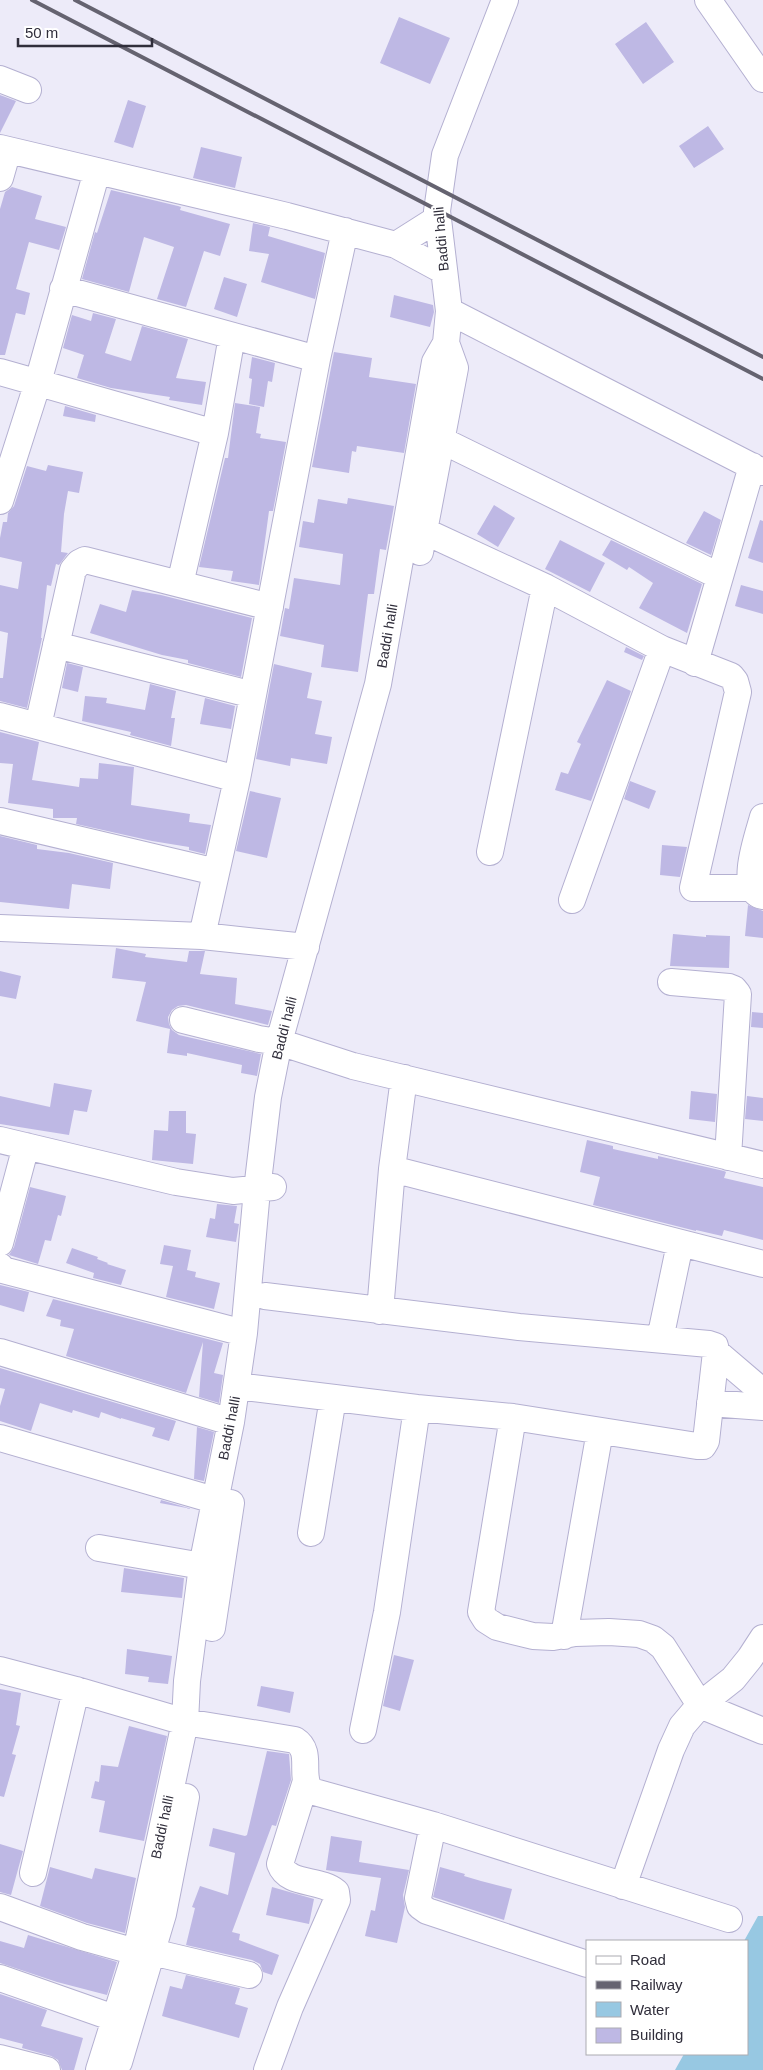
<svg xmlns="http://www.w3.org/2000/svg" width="763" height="2070" font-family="Arial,sans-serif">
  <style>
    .water { fill: #97c8e2 }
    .building { fill: #beb8e4 }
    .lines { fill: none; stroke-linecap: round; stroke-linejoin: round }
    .minor-casing { stroke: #b4b0d1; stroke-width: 28 }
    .minor { stroke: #fff; stroke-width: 26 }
    .rail { stroke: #656370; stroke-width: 4 }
    .labels { text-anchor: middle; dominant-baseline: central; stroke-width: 4.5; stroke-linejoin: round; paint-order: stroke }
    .street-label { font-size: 14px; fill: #302e3b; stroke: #fff }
  </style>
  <rect width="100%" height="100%" fill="#edebf9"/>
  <!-- water -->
  <path class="water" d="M758 1916H763V2070H675L684 2054H747V1941H744Z"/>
  <!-- building -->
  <path class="building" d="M399 17 450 38 430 84 380 63Z
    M646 22 674 62 643 84 615 44Z
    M0 95 16 101 0 133Z
    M128 100 146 106 133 148 114 142Z
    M708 126 724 149 694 168 679 146Z
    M201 147 242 157 235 188 193 178Z
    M12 187 42 196 35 219 66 227 59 250 29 242 16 289 30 293 25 315 16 313 5 355H0V209L5 192Z
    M111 190 178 206 181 207 180 210 230 224 220 256 204 251 186 307 157 299 174 247 144 237 129 292 82 279 95 232 97 233Z
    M253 223 270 227 268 236 325 253 315 299 261 282 269 254 249 251Z
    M224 277 247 284 237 317 214 309Z
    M394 295 433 305 434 312 430 327 390 317Z
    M93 313 116 319 105 353 131 361 142 326 188 339 176 378 206 382 202 405 169 400 170 397 111 388 77 378 84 355 63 348 72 315 91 321Z
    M334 352 372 358 369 377 416 384 404 453 357 446 356 452 352 451 349 473 312 467Z
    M252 357 275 363 272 382 268 381 264 407 249 404 252 379 249 378Z
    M235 403 260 407 256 433 261 434 260 438 286 442 273 511H269L259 585 231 581 233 571 199 567 225 458H228Z
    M65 406 96 415 95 422 63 416Z
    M48 465 83 472 79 493 68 491 64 514 61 552 68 553 59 565 56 564 51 586 47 585 41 638H42L27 708 0 701V678H3L8 633 0 631V585L18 589 22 562 0 557V538L3 522H7L8 513 14 506 27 466 46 471Z
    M348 498 394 506 386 550 380 549 374 594H368L358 672 321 667 324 645 280 636 285 608 289 609 294 578 340 585 343 554 299 547 303 521 314 523 318 499 347 504Z
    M494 505 515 518 498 547 477 534Z
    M704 511 721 520 711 555 686 543Z
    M760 520 763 521V563L748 558Z
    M560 540 605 563 590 592 545 569Z
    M611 540 702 584 687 633 639 608 653 583 629 567 627 570 602 555Z
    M741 585 763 591V614L735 606Z
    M132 590 161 595 252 618 241 677 188 663V660L162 655 90 633 100 604 126 612Z
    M626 647 644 656 642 660 624 652Z
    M67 663 83 667 78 692 62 688Z
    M274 664 312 673 307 698 322 701 315 734 332 737 327 764 291 758 290 766 256 759Z
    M607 680 631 691 591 801 555 790 561 772 568 774 581 744 577 742Z
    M150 684 176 691 171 718H175L171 746 130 735 131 732 82 721 85 696 107 698 106 703 145 710Z
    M205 698 235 706 231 729 200 724Z
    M0 732 39 742 32 780 79 787 80 778 98 779 99 763 134 767 131 805 190 814 189 822 211 825 205 854 189 850V847L152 841 76 824 77 818H53V809L8 803 13 764 0 763Z
    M630 781 656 791 649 809 624 799Z
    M250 791 281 798 267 858 236 851Z
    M0 836 37 845V849L69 853 113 863 110 889 72 884 69 909 0 902Z
    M662 845 687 847 680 877 660 875Z
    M748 905 763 911V938L745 936Z
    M673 934 706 937V935L730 936 729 968 670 966Z
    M116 948 146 954 145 957 187 962 189 951H205L200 974 237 978 235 1004 272 1011 268 1025 186 1005 178 1006 172 1010 168 1017 169 1024 172 1030 179 1035 261 1054 257 1076 241 1073 242 1065 187 1053V1056L167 1053 170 1029 136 1021 146 982 112 978Z
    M0 971 21 976 16 999 0 996Z
    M752 1012 763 1013V1028L751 1027Z
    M54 1083 92 1090 87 1112 74 1110 69 1135 0 1124V1096L50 1107Z
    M691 1091 717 1094 715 1122 689 1119Z
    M747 1096 763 1098V1121L745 1119Z
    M169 1111H186V1133L196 1134 193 1164 152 1160 154 1130 168 1131Z
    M587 1140 613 1146V1149L658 1159V1156L724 1171 726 1172 724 1178 763 1187V1240L724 1230 722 1236 696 1230V1231L593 1205 600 1177 580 1172Z
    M30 1187 66 1196 61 1216 58 1215 51 1241 45 1240 38 1264 9 1255 14 1247Z
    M217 1204 237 1206 234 1223 239 1224 236 1242 206 1237 210 1218 215 1219Z
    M164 1245 191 1250 187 1270 196 1272 195 1277 220 1283 214 1309 166 1297 173 1266 160 1264Z
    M72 1248 98 1257 97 1259 108 1263 107 1264 126 1270 121 1285 93 1278 94 1273 66 1263Z
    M0 1285 29 1292 24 1312 0 1305Z
    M53 1299 223 1343 214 1373 223 1375 219 1403 199 1397 203 1342 186 1393 66 1356 74 1329 60 1326 61 1320 46 1316Z
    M0 1368 176 1421 169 1441 152 1436 155 1428 121 1418V1419L101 1412 99 1418 73 1410 72 1413 40 1403 31 1431 0 1421V1406L5 1389 0 1388Z
    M197 1427 214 1432 204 1481 194 1479Z
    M161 1500 192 1509 160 1503Z
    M124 1568 184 1578 182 1598 121 1592Z
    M127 1649 172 1656 168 1684 148 1682 149 1677 125 1674Z
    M394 1655 414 1660 400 1711 383 1706Z
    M261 1686 294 1692 290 1713 257 1706Z
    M0 1689 21 1693 16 1725 20 1726 12 1754 16 1755 4 1797 0 1796Z
    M129 1726 167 1736 144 1841 99 1832 105 1801 91 1798 95 1781 99 1782 101 1765 118 1767Z
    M267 1751 289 1754 291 1780 276 1826 272 1825 232 1932 240 1934 239 1940 279 1955 272 1975 263 1972 260 1964 252 1960 186 1945 195 1908 192 1907 200 1886 228 1895 235 1853 209 1846 213 1828 245 1836 247 1835Z
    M331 1836 362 1841 359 1862 409 1870 403 1895 405 1907 397 1943 365 1936 371 1910 375 1911 381 1878 326 1870Z
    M0 1844 23 1851 11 1895 0 1892Z
    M50 1867 92 1879 95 1868 136 1878 125 1933 87 1923 40 1906Z
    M440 1867 465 1874 464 1876 481 1881 512 1889 504 1920 433 1897Z
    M272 1887 314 1899 309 1924 266 1915Z
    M28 1935 117 1962 107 1995 57 1982 0 1963V1941L24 1948Z
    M186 1975 240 1988 235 2004 248 2008 239 2038 162 2016 170 1986 182 1989Z
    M0 1994 47 2010 41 2026 83 2038 74 2070H62L58 2060 51 2056 22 2048 23 2044 0 2038Z"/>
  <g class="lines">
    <defs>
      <path id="minor" d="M708 0 763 79
        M0 79 28 90
        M0 148 287 216 396 245 444 271
        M0 178 8 150
        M396 245 437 219
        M63 289 317 359
        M449 311 763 472
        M0 372 215 433
        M441 440 719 576
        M0 501 38 382 97 171
        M424 531 545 587 662 649 731 676 735 681 738 692 693 888H753
        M420 552 455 368 446 343
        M180 584 215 433 232 336
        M56 645 253 695
        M695 663 752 466
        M0 716 237 779
        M38 726 73 570 79 563 85 560 270 607
        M763 817C759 833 737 891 763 896
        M0 821 216 872
        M490 852 545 587
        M572 900 662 649
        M0 928 202 936 306 947
        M202 936 237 779 317 359 345 231
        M671 982 729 987 734 989 738 994 728 1157
        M183 1020 259 1039 279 1042 353 1066 763 1165
        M0 1140 176 1182 233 1191 273 1187
        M392 1169 763 1264
        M0 1243 26 1146
        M0 1266 3 1270 244 1333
        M380 1311 392 1169 404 1078
        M660 1339 680 1244
        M0 1352 231 1422
        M716 1352 763 1392
        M237 1386 417 1408 513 1417 697 1446H703L706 1441 716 1352 715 1346 709 1344 519 1327 265 1296
        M710 1403 763 1407
        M513 1417 481 1612 486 1620 497 1627 533 1636 553 1637 575 1633 609 1632 639 1634 653 1639 663 1647 700 1705 763 1731
        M0 1438 214 1500
        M311 1533 333 1398
        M99 1548 202 1566
        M212 1628 231 1503
        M564 1636 600 1431
        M0 1670 76 1690 185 1722 295 1740C314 1752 298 1776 311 1791L433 1825 729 1919
        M363 1730 387 1612 417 1408
        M433 1825 418 1898 420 1906 427 1911 587 1964
        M33 1873 76 1690
        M623 1886 671 1750 682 1726 700 1705 733 1679 750 1658 763 1638
        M0 1907 82 1937 136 1952
        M152 1952 249 1975
        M0 1978 114 2018
        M0 2058 47 2070
        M119 2062 163 1914 186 1797
        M99 2070 136 1952 185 1722 187 1681 202 1566 231 1422 244 1333 257 1190 268 1097 279 1042 378 684 435 362 446 343 449 311 437 211 445 155 505 0
        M267 2070 290 2007 337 1900 336 1892C319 1878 288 1886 280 1864L306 1781"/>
    </defs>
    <!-- minor casing -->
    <use href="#minor" class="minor-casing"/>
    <!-- minor -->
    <use href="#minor" class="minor"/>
    <!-- rail -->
    <path class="rail" d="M32 0 763 379
      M75 0 763 357"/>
  </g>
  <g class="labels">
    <!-- street labels -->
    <g class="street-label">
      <text transform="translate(441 239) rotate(-95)">Baddi halli</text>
      <text transform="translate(387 636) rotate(-80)">Baddi halli</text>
      <text transform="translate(284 1028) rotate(-76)">Baddi halli</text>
      <text transform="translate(229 1428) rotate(-79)">Baddi halli</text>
      <text transform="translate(162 1827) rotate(-78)">Baddi halli</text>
    </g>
  </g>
  <!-- legend -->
  <rect x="586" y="1940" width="162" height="115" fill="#ffffff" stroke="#acabb1"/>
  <rect x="596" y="1956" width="25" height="8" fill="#ffffff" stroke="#acabb1"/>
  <text x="630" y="1965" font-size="15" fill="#302e3b">Road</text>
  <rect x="596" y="1981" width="25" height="8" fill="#656370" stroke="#acabb1"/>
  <text x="630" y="1990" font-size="15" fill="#302e3b">Railway</text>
  <rect x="596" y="2002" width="25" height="15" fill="#97c8e2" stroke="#acabb1"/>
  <text x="630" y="2015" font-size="15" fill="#302e3b">Water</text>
  <rect x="596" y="2028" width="25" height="15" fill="#beb8e4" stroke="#acabb1"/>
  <text x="630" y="2040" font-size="15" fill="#302e3b">Building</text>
  <!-- scale -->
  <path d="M18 38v8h134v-8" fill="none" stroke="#302e3b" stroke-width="2.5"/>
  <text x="25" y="38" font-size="15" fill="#302e3b" stroke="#ffffff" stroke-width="4" paint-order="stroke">50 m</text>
</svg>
